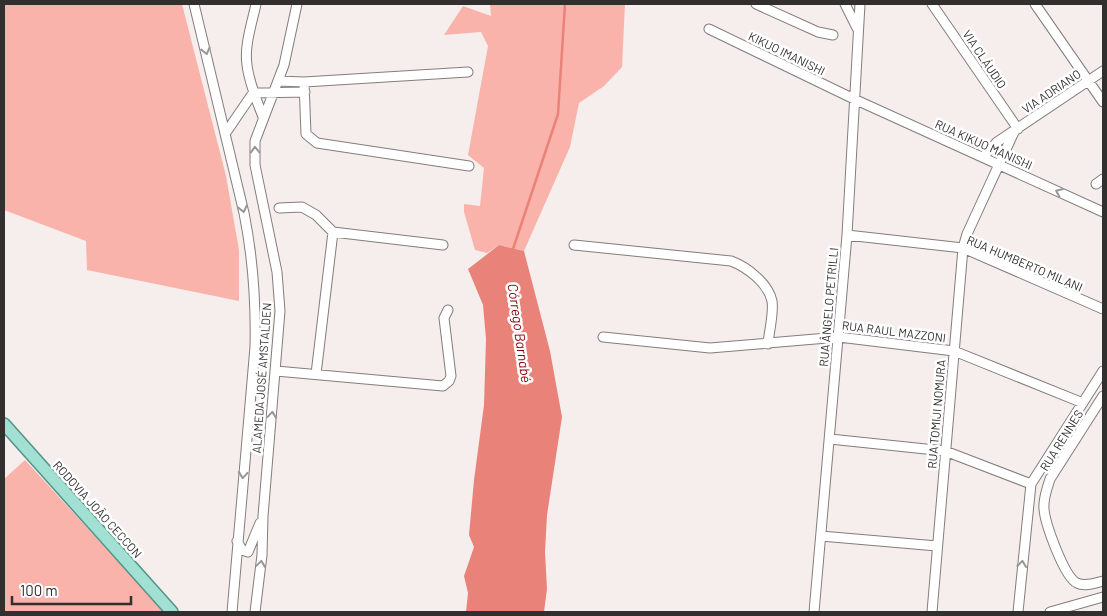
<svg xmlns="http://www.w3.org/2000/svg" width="1107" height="616" font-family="Barlow,sans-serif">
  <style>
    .green { fill: #fab3aa }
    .water { fill: #e98379 }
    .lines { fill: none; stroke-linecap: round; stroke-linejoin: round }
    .stream { stroke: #e98379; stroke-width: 2.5 }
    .minor-casing { stroke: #847d7c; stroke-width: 11 }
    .major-casing { stroke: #529487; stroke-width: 14 }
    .minor { stroke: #fff; stroke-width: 9 }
    .major { stroke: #a1e0d3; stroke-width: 11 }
    .oneway { stroke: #989797 }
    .labels { text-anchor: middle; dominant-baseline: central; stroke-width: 5; stroke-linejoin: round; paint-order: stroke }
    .street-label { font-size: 12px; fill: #322f2f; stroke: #fff }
    .water-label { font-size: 14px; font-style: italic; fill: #85010a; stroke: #fff }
  </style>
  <rect width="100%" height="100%" fill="#f6eeec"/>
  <!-- green -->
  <path class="green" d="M4 4H182L226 176 239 250V301L87 270 86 241 4 210Z
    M490 4H625L622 67 604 86 579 103 570 147 524 251 499 245 487 253 475 250 464 212V204L480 206 484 168 468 155 488 46 481 32 444 35 463 6 491 16Z
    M25 460 159 606 163 612H4V479Z"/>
  <!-- water -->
  <path class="water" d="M499 245 524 251 550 351 562 417 547 515 545 552 547 589 544 612H466L468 593 464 576 474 547 469 535 474 480 484 405 486 339 483 305 468 269Z"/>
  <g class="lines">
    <!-- stream -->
    <path class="stream" d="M512 252 558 114 565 4"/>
    <defs>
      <path id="minor" d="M194 4 244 213C253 258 256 302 255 347L232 612
        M256 4C252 23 244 46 247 65 249 83 257 101 263 117
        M756 4 818 32 833 35
        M845 4 857 28
        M932 4 1018 129
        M1035 4 1103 102
        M709 29 854 99 1103 212
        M278 81 304 82 468 72
        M304 82 306 134 317 143 469 166
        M225 134 253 93 305 92
        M983 157 997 142 1103 71
        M1096 184 1103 179
        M279 208 302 207 316 215 333 232 443 245
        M847 235 963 248 1103 309
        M574 245 731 261C747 267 768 283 772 301 774 313 769 331 768 344
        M603 337 710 348 839 337 954 351 1083 403
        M276 371 443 386 449 381 451 376 444 318 448 310
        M316 374 333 232
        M1103 396 1050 479C1047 489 1043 498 1044 509 1045 523 1064 577 1077 583 1085 587 1095 583 1103 581
        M830 439 945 451 1031 484
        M821 536 937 546
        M237 541 242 550 248 552 260 523
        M255 612 262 555 263 516 280 311 277 272 255 165V141L284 65 297 4
        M814 612 847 235 860 4
        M932 612 963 248 967 234 1014 132
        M1018 612 1031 484 1103 371
        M1050 612 1103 597"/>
      <path id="major" d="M4 424 172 612"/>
    </defs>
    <!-- minor casing -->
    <use href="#minor" class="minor-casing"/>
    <!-- major casing -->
    <use href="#major" class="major-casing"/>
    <!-- minor -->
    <use href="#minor" class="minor"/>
    <!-- major -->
    <use href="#major" class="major"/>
  </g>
  <!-- one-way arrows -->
  <defs><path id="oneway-chevron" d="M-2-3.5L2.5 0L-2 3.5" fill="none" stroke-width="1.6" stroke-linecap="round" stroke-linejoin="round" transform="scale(1.25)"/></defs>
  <g class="oneway">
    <use href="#oneway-chevron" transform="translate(206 51) rotate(76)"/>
    <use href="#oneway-chevron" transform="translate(255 150) rotate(-91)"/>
    <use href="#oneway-chevron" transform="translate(1059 192) rotate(-156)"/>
    <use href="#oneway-chevron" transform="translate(243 209) rotate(77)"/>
    <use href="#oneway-chevron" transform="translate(272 415) rotate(-85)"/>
    <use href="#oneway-chevron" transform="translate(243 475) rotate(95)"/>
    <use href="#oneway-chevron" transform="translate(261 564) rotate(-82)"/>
    <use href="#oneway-chevron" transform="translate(1022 564) rotate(-84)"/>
  </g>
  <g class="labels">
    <!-- street labels -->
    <g class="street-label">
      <text transform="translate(787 53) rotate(26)">KIKUO IMANISHI</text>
      <text transform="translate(985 59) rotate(56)">VIA CLÁUDIO</text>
      <text transform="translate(1051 91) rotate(-34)">VIA ADRIANO</text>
      <text transform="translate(984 144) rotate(24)">RUA KIKUO MANISHI</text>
      <text transform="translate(1025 263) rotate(23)">RUA HUMBERTO MILANI</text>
      <text transform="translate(828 307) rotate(-85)">RUA ÂNGELO PETRILLI</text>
      <text transform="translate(894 331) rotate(7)">RUA RAUL MAZZONI</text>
      <text transform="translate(261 378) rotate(-86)">ALAMEDA JOSÉ AMSTALDEN</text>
      <text transform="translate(936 414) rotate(-85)">RUA TOMIJI NOMURA</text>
      <text transform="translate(1061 440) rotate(-58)">RUA RENNES</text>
      <text transform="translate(98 509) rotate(48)">RODOVIA JOÃO CECCON</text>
    </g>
    <!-- water labels -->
    <g class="water-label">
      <text transform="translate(520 333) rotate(82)">Córrego Barnabé</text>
    </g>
  </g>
  <!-- border -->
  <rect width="1107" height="616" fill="none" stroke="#322f2f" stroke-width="10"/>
  <!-- scale -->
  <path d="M12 596v8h119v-8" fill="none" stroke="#322f2f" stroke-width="2.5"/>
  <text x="20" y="596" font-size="15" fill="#322f2f" stroke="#ffffff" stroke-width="4" paint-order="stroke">100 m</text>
</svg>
